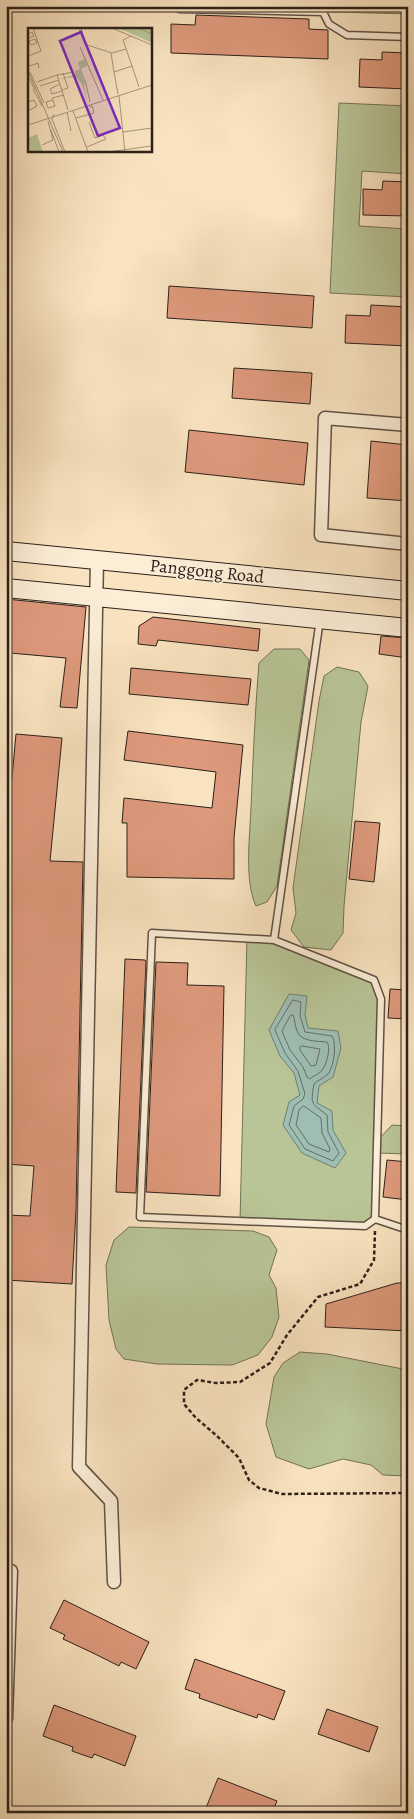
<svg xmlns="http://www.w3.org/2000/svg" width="414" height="1819" font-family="Alegreya,serif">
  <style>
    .green { fill: #b9c596; stroke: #727258 }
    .water { fill: #9ebeb4; stroke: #707f76 }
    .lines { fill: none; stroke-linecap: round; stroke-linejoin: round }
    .shore { stroke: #656f67; stroke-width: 1 }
    .building { fill: #de997c; stroke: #2c201a }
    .lane-casing { stroke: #5f5144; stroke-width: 9 }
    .street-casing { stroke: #5f5144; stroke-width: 15 }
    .secondary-casing { stroke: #2c201a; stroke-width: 20 }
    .path { stroke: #2c201a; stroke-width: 2.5; stroke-dasharray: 4 2.5; stroke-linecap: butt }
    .lane { stroke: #fbedd6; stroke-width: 6 }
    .street { stroke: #fbedd6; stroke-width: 12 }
    .secondary { stroke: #fbedd6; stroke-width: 18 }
    .labels { text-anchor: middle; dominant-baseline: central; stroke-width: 4; stroke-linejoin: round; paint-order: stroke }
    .street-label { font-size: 18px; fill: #2c201a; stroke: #fbedd6 }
    .inset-road { fill: none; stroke: #a7957e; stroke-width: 1 }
    .view { fill: #7b2cbf; fill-opacity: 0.15; stroke: #7b2cbf; stroke-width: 2.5 }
    .inset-edge { fill: none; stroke: #2c201a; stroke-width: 2.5 }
  </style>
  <rect width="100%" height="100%" fill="#f9e3c0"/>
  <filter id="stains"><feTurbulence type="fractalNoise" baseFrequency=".004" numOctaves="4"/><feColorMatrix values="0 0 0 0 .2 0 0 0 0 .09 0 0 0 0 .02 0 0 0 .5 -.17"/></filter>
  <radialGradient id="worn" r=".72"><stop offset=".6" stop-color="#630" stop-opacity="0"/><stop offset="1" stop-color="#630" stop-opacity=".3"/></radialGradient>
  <!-- green -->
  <path class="green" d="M298 6H408V14L298 11Z
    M339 103 408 106V174L362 171 359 226 408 229V297L330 293Z
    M274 649H300L309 660 277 886 267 902 256 906C244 880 250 836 251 808 253 759 255 711 259 663Z
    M337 667 359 672 368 686 361 722 344 906 343 933 331 950 304 947 291 930 296 913 293 888 319 701 324 676Z
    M247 938 274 940 374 980 381 999 377 1141 392 1125 408 1126V1154L376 1153 375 1219 365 1226 240 1221Z
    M129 1227 253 1231 269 1237 277 1250 269 1275 276 1288 279 1317 272 1337 258 1355 232 1365 157 1364 124 1359 116 1349 109 1320 106 1265 114 1240Z
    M300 1352 327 1354 408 1370V1476L383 1475 371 1465 343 1459 309 1469 276 1457 266 1424 274 1377 283 1363Z"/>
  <!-- water -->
  <path class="water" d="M289 994 307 996 305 1015 308 1028 338 1031 341 1048 333 1077 319 1086 317 1103 332 1111 333 1130 346 1153 335 1168 302 1153 283 1125 289 1102 300 1095 294 1073 280 1056 269 1030Z"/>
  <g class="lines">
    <!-- shore -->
    <path class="shore" d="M293 1000 301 1002 300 1016 305 1032 332 1036C337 1043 334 1067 328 1074 324 1078 318 1080 314 1084 310 1106 312 1103 327 1115L328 1132 339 1153 333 1161 305 1149 289 1125 294 1106 303 1099 305 1094 298 1071 285 1053 275 1030Z
      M293 1015C295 1020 295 1026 297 1031 301 1042 317 1041 327 1042 331 1047 327 1063 323 1069 321 1073 313 1076 310 1079L307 1077 303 1067 290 1050 282 1031 290 1016Z
      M302 1046 320 1049 316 1065 311 1066 300 1050V1047Z
      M304 1106 321 1118 322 1133 330 1149 329 1152 309 1144 296 1125 299 1110Z"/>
  </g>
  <!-- building -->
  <path class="building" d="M196 15 309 19V29L328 30V59L171 53V24L195 25Z
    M382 52 408 53V89L359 87 360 59 382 60Z
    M383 181 408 182V216L363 215V189L382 190Z
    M169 286 314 296 312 328 167 318Z
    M371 305 408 307V346L345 343 346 315 370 316Z
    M234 368 312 373 310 404 232 398Z
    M189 430 308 443 304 485 185 472Z
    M371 441 408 445V501L367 498Z
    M6 599 86 607 77 708 60 707 66 658 10 653 11 635 6 634Z
    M153 617 260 629 258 651 158 640 156 646 138 644 139 626Z
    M381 636 408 638V658L379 654Z
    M131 668 251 679 248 705 129 694Z
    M128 731 243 745 234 838V879L127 877V823H122L124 798 212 808 216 772 124 760Z
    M16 734 62 738 50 861 83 862 76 1210 72 1284 6 1280V1215L30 1216 34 1166 6 1164V843Z
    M355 821 380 823 374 882 349 879Z
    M125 959 145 960 146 962 136 1193 116 1192Z
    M156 962 188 963 187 985 224 986 220 1196 146 1192Z
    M390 989 408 990V1019L388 1018Z
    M387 1160 408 1162V1200L383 1197Z
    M397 1283H408V1331L325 1327 326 1304Z
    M64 1600 149 1642 136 1669 121 1662 119 1666 93 1653 63 1639 65 1635 50 1628Z
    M195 1659 285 1691 274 1720 258 1714 257 1718 199 1698 200 1694 185 1689Z
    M54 1705 136 1736 125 1766 94 1754 92 1758 72 1751 73 1747 43 1736Z
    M327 1709 378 1727 369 1752 318 1734Z
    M218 1778 277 1801 272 1813H219L206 1808Z"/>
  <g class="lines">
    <defs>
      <path id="lane" d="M320 6 329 24 347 35 408 37
        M179 9 323 12
        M152 933 274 940 374 980 381 999 375 1219 365 1226 140 1217Z
        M274 940 320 619
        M375 1219 408 1230"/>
      <path id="street" d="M408 425 325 418 321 535 408 544
        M97 560 79 1467 111 1501 114 1582
        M6 1571H11L6 1719"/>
      <path id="secondary" d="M6 551 408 591
        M6 588 408 628"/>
    </defs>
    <!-- lane casing -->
    <use href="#lane" class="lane-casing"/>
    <!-- street casing -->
    <use href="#street" class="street-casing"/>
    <!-- secondary casing -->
    <use href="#secondary" class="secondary-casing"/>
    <!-- path -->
    <path class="path" d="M375 1231 374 1260 360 1284 318 1297 287 1335 270 1363 240 1382 216 1383 197 1380 184 1390V1404L196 1418 217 1436 239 1458 249 1480 259 1488 282 1494 408 1493"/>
    <!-- lane -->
    <use href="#lane" class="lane"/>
    <!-- street -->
    <use href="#street" class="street"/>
    <!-- secondary -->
    <use href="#secondary" class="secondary"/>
  </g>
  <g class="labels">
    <!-- street labels -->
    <g class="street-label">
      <text transform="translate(207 571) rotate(6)">Panggong Road</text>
    </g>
  </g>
  <!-- overview -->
  <g transform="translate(28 28)">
    <rect width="124" height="124" fill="#f9e3c0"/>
    <path d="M89 0H124V15L100 4ZM57 31 59 38 53 41 59 56 56 57 59 72 54 56 48 49 30 51 47 47V43L52 41 50 34ZM9 106 15 124H2L0 110Z" fill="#b9c596"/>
    <path class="inset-road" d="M51 0 58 18 53 0M84 0 124 17M109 0 124 6M0 6 4 4 6 8 0 10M103 8 95 12 104 38M7 11 9 15 3 17 1 13ZM59 17 84 25 98 21M52 19 75 72M83 25 86 44M0 28 13 23 5 0M0 34 2 38 10 35 11 40M0 43 35 124M2 44 16 75M29 47 46 44M0 48 7 62M9 54 29 47 40 82M32 56 22 61 24 66 34 63M58 56 62 74M12 58 31 52M5 61 14 78M34 62 40 60 35 45M90 66 86 44 104 38 111 59M91 68 97 124M25 72 18 74 20 80 27 78 25 72 24 70 36 67M0 74 6 72 9 78 0 83M45 83 60 124M39 84 43 103M26 86 24 91 37 124M48 90 66 85 64 78 61 79M0 97 124 57M23 102 31 124M95 104 124 100M14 117 25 112 20 93M59 119 78 111 75 107 67 110 61 94M80 124 123 118"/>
    <path class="view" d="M53 4 92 100 70 108 32 13Z"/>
    <rect width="124" height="124" class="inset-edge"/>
  </g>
  <!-- margin -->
  <rect width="414" height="1819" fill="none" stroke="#f9e3c0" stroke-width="25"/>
  <rect x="8" y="8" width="399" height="1804" fill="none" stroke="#2c201a" stroke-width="2.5"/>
  <rect x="12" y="12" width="389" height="1794" fill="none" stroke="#2c201a"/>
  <rect width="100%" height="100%" filter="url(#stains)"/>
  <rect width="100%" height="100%" fill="url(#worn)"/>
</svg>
